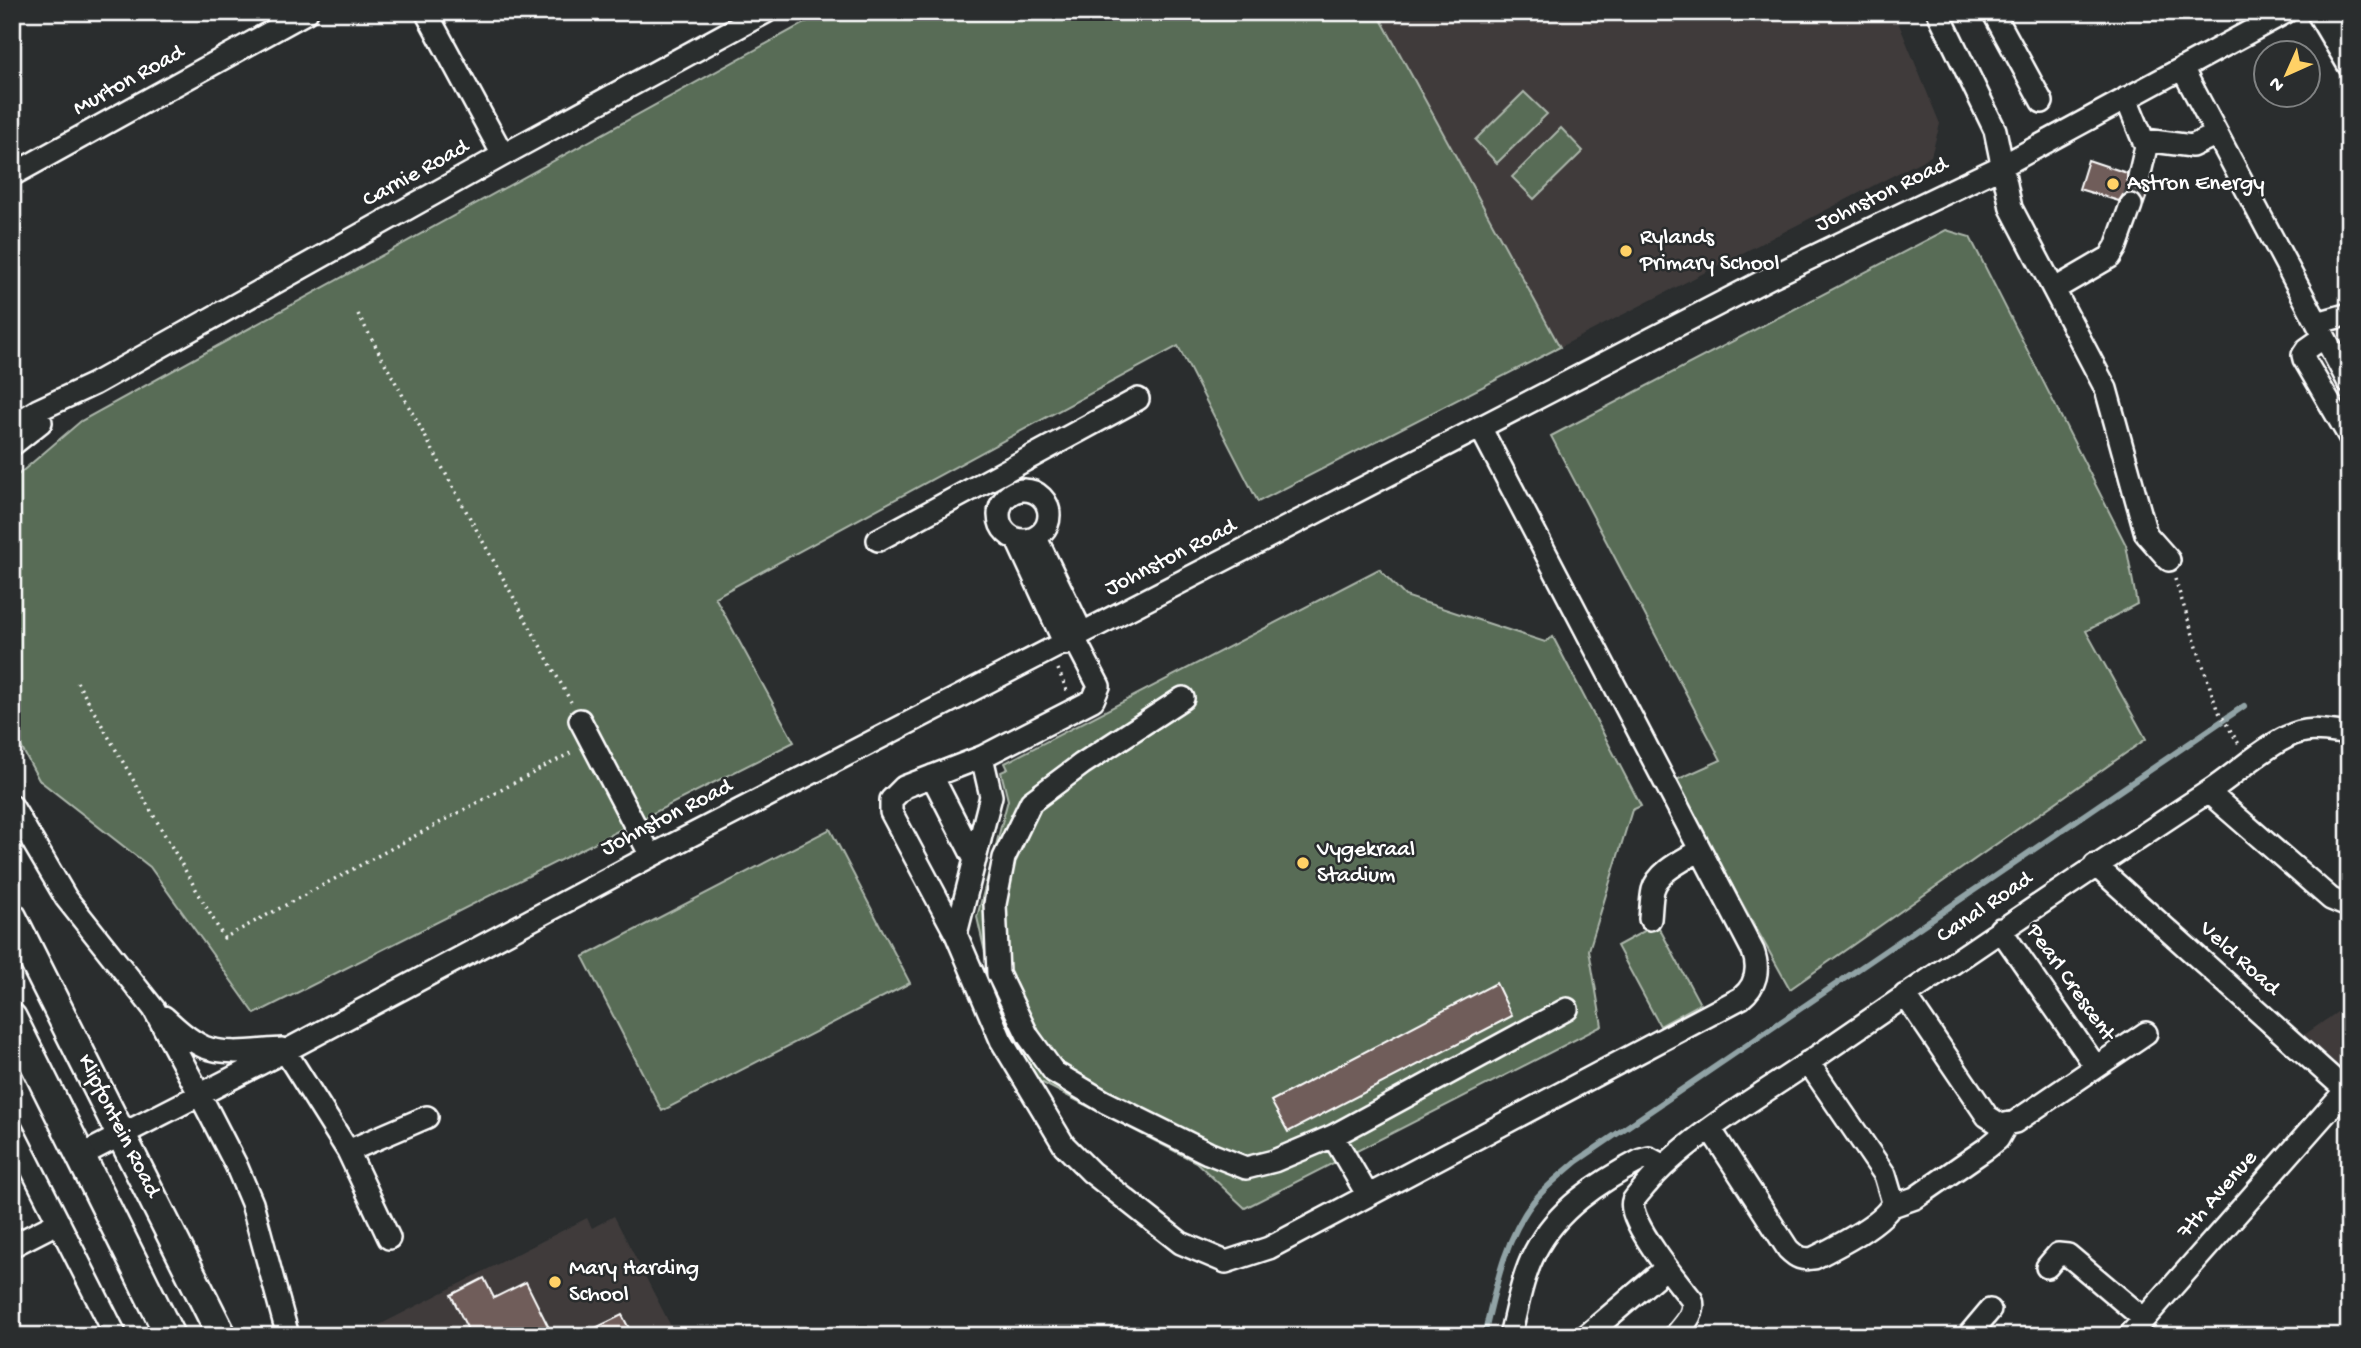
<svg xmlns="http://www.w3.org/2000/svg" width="2361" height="1348" font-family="'Gochi Hand',sans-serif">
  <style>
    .built { fill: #3f3b3b }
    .green { fill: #586c57; stroke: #acb6ab; stroke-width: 2 }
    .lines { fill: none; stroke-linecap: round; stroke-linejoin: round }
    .stream { stroke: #91a3a6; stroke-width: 6 }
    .building { fill: #705d5a; stroke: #fff; stroke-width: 2 }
    .minor-tunnel { stroke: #3f4243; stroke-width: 21; stroke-dasharray: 21 10; stroke-linecap: butt }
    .minor-casing { stroke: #fff; stroke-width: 26 }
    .major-casing { stroke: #fff; stroke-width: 33 }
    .path { stroke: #fff; stroke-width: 3.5; stroke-dasharray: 2 5; stroke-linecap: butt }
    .minor { stroke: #2a2d2e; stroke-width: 21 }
    .major { stroke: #2a2d2e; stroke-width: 28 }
    .poi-dot { fill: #ffd166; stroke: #2a2d2e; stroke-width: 2.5 }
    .labels { text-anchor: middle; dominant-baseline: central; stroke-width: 5; stroke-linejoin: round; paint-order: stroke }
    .street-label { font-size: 23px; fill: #fff; stroke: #2a2d2e }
    .poi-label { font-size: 23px; fill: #fff; stroke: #2a2d2e; text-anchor: start }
  </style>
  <rect width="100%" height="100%" fill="#2a2d2e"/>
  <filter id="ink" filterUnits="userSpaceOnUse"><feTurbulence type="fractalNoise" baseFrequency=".0143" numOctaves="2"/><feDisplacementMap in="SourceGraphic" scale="14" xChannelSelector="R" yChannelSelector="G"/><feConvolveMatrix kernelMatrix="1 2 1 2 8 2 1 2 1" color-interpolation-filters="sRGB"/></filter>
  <g filter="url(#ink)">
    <!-- built -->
    <path class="built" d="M1377 12H1894L1940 124 1931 156 1560 347Z
      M2349 1004V1075L2304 1035Z
      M614 1216 676 1336H358L587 1218 592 1228Z"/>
    <!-- green -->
    <path class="green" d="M824 12H1377L1560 347 1258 502 1178 346 715 597 794 742 255 1014 150 867 39 780 12 730V480L81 421Z
      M1524 92 1547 114 1497 163 1475 140Z
      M1561 128 1583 151 1534 199 1512 177Z
      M1946 230 1970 237 2126 545 2137 604 2086 631 2146 739 1790 989 1674 781 1721 760 1551 436Z
      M1379 569 1405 596 1545 642 1553 637 1641 806 1632 810 1589 950 1602 1026 1245 1208 1196 1162 1033 1078 993 988 977 917 1008 800 1001 772 1008 769 1005 763Z
      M830 829 910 983 662 1111 583 957Z
      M1657 924 1700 1004 1660 1026 1617 946Z"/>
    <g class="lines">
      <!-- stream -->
      <path class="stream" d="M1484 1336C1495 1290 1504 1240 1533 1202 1546 1186 1562 1174 1577 1161L2244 706"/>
    </g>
    <!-- building -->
    <path class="building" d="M2088 160 2127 173V181L2135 190 2143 189 2151 183 2144 204 2141 197 2135 192 2123 195 2119 201 2079 189Z
      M1496 983 1512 1016 1288 1132 1271 1101Z
      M484 1278 494 1298 526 1282 553 1336H471L451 1295Z
      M622 1315 633 1336H579Z"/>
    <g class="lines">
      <!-- minor-tunnel -->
      <path class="minor-tunnel" d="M2131 205 2139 177"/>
      <defs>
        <path id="minor" d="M426 12 503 155
          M1938 12 1995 130 2011 208 2106 389 2146 534 2169 560
          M1993 12 2042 102
          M2317 12 2349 66
          M2336 12 2340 20 2349 26
          M2182 68 2349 383
          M2126 98 2146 147 2139 177
          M2145 140 2192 146 2217 134
          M12 175 307 12
          M2055 289 2110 257 2116 247 2131 205
          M2317 323 2349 314
          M2324 337 2307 349 2303 355 2304 359 2349 436
          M12 426 38 410 94 384 503 155 766 12
          M12 445 41 422
          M999 515a25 25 0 1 1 50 0a25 25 0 1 1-50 0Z
          M1036 538 1082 633
          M878 540 1138 399
          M1017 540 1065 644
          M1074 638 1099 686 1093 700 982 757 904 787 891 800V812L956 934 1001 1040 1064 1145 1091 1172 1181 1243 1226 1262 1269 1248 1741 998C1756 986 1760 970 1753 951L1480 427
          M1183 698 1082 764 1031 802 1004 858 995 904 998 974 1028 1036 1054 1072 1105 1102 1208 1153 1246 1168 1274 1161 1333 1136 1567 1009
          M580 720 651 856
          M932 776 975 860
          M2208 792 2331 899 2343 904H2349
          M12 806 66 898 154 1009 200 1095 236 1165 252 1203 288 1336
          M2095 865 2349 1093
          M1650 919C1651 910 1651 899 1653 890 1658 871 1684 860 1700 850
          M2000 929 2096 1067
          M956 934 991 796 982 757
          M1905 995 1987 1116 2001 1125 2015 1122 2146 1033
          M164 1017C176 1028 189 1040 204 1047 227 1056 258 1050 282 1049
          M285 1051 348 1151 389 1238
          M12 1130 116 1336
          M1711 1130 1788 1249C1797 1258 1802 1260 1814 1258 1834 1248 1886 1222 1893 1202L1885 1175 1808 1062
          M1333 1136 1367 1194
          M348 1151 427 1117
          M82 1155 289 1049 651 856 1773 276 2002 166 2286 12
          M1892 1206 1915 1198 1987 1148 1998 1139 2006 1125
          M12 1246 59 1222
          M2047 1267 2058 1254 2068 1255 2144 1319
          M1510 1336C1517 1308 1522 1277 1535 1252 1557 1209 1599 1182 1641 1160L1649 1158 1664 1166
          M1586 1336 1666 1268
          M1675 1336C1683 1325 1696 1314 1692 1300 1679 1284 1626 1219 1633 1201 1636 1196 1642 1190 1646 1185 1686 1138 1755 1099 1806 1064 1938 973 2071 882 2205 794 2233 777 2258 751 2287 737 2308 726 2326 731 2349 734
          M1968 1336 1990 1310
          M2129 1336 2346 1090"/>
        <path id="major" d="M12 917 222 1336
          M12 1018 170 1336"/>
      </defs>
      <!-- minor casing -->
      <use href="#minor" class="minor-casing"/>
      <!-- major casing -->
      <use href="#major" class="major-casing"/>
      <!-- path -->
      <path class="path" d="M358 314 571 702
        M2175 579 2217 709 2239 744
        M1058 669 1067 691
        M77 682 224 938 574 751"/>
      <!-- minor -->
      <use href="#minor" class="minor"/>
      <!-- major -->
      <use href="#major" class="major"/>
    </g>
  </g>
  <!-- markers -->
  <g class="poi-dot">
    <circle cx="2113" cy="184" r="7"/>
    <circle cx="1626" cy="251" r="7"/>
    <circle cx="1303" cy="863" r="7"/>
    <circle cx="555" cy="1282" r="7"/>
  </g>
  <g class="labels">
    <!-- street labels -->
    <g class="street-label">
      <text transform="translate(129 81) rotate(-29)">Murton Road</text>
      <text transform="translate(416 174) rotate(-29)">Carnie Road</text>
      <text transform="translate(1882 195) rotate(-26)">Johnston Road</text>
      <text transform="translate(1171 558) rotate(-27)">Johnston Road</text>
      <text transform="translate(667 818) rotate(-27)">Johnston Road</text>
      <text transform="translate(1985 908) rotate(-34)">Canal Road</text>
      <text transform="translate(2239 959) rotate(42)">Veld Road</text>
      <text transform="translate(2070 983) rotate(55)">Pearl Crescent</text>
      <text transform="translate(118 1126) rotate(63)">Klipfontein Road</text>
      <text transform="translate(2218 1195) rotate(-49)">7th Avenue</text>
    </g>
    <!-- poi labels -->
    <g class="poi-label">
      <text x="2127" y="184">Astron Energy</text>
      <text x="1640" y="238">Rylands<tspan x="1640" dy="26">Primary School</tspan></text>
      <text x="1317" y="850">Vygekraal<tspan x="1317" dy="26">Stadium</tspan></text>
      <text x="569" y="1269">Mary Harding<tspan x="569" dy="26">School</tspan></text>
    </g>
  </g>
  <!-- margin -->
  <rect width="2361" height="1348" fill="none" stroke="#2a2d2e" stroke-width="42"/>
  <rect x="21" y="21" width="2319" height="1306" fill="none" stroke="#fff" stroke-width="2.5" filter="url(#ink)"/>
  <!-- north arrow -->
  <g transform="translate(2287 74) rotate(225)"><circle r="33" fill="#2a2d2e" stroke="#7f8182" stroke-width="2"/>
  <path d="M0-5L12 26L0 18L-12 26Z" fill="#ffd166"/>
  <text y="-10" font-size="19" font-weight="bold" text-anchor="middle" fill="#ffffff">N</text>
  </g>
</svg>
